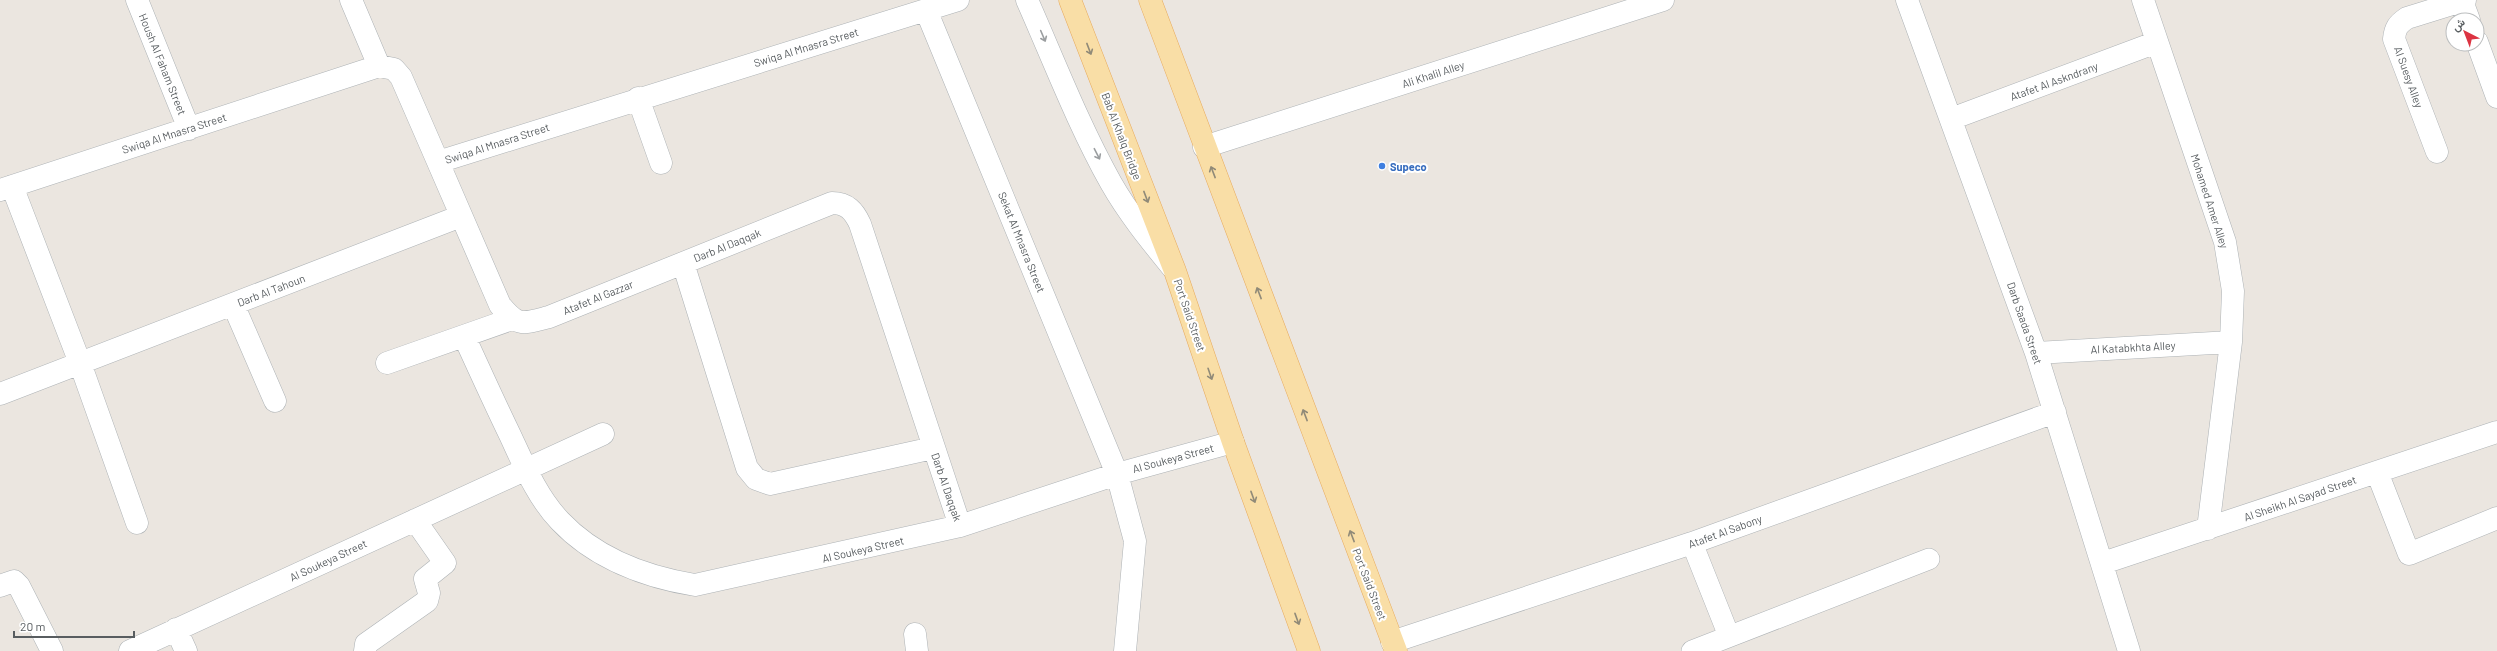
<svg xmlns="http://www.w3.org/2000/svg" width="2497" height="651" font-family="Barlow,Vazirmatn,sans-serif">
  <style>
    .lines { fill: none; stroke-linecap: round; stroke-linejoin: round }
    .lane-casing { stroke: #adb2b5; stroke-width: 22 }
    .street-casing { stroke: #adb2b5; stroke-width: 23 }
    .primary-casing { stroke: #e7aa5d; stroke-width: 23 }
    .lane { stroke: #fff; stroke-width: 21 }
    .street { stroke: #fff; stroke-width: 22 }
    .primary { stroke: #f9dea6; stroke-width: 22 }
    .oneway { stroke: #9b9ea0 }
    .oneway2 { stroke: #908a78 }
    .shop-dot { fill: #3f7fe0; stroke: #fff; stroke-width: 1.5 }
    .labels { text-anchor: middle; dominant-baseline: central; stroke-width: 4; stroke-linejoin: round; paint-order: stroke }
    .street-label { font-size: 11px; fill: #585d60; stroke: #fff }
    .shop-label { font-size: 11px; font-weight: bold; fill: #366cbe; stroke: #fff; text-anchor: start }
  </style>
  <rect width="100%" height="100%" fill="#ebe6e0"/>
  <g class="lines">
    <defs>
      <path id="lane" d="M1692 543 1729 636
        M1692 651 1929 559"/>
      <path id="street" d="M137 0 189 129
        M351 0 379 66
        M1027 0C1054 61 1078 124 1111 183 1128 213 1150 240 1172 267
        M1907 0 2036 353 2129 651
        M2143 0 2225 242 2233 291 2231 342 2208 529
        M2462 1 2469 20
        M926 10 1117 474 1135 541 1125 651
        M2477 42 2497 97
        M638 98 661 163
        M1951 119 2157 42
        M1204 147 1663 0
        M2437 152 2394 39C2395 28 2398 24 2407 18L2465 0
        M438 162 500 305C518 327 522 324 549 317L832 203C847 203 854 211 860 224L960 526
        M12 186 80 363 137 523
        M0 190 379 66 394 69 401 77 438 162 958 0
        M683 263 747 468 756 479 770 484 933 448
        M233 304 275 401
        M464 336C479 369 494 402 510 435 524 465 537 497 560 521 595 558 646 577 695 585L960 526 1117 474 1233 442
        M2036 353 2231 342
        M387 363 512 319
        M0 394 461 216
        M2377 472 2409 554 2497 518
        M2103 563 2497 432
        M0 586 14 581 19 586 52 651
        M176 629 186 651
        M915 634 917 651
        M1392 642 1692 543 2055 412
        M130 651 603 434
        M365 651 366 644 427 601 429 593 425 579 445 563 415 520"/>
      <path id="primary" d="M1070 0 1175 271 1233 442 1309 651
        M1150 0 1396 651"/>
    </defs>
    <!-- lane casing -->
    <use href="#lane" class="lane-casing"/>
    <!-- street casing -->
    <use href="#street" class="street-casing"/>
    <!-- primary casing -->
    <use href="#primary" class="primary-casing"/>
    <!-- lane -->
    <use href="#lane" class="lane"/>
    <!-- street -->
    <use href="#street" class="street"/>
    <!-- primary -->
    <use href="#primary" class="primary"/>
  </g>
  <!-- one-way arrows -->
  <defs><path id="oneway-shaft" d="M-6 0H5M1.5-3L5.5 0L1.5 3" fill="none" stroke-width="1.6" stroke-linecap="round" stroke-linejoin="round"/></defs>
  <g class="oneway">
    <use href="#oneway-shaft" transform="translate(1043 36) rotate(67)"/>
    <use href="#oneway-shaft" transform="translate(1097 154) rotate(63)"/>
  </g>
  <g class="oneway2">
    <use href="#oneway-shaft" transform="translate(1089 49) rotate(69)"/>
    <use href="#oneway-shaft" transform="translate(1213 172) rotate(-111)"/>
    <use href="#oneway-shaft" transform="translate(1146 197) rotate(69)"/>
    <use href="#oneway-shaft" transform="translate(1259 293) rotate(-111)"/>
    <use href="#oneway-shaft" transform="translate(1210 374) rotate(71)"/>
    <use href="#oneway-shaft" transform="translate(1305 415) rotate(-111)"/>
    <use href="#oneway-shaft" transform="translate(1253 497) rotate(70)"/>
    <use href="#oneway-shaft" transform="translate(1352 536) rotate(-111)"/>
    <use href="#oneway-shaft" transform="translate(1297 619) rotate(70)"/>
  </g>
  <!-- markers -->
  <circle class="shop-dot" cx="1382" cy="166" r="4"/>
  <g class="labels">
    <!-- street labels -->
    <g class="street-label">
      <text transform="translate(806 47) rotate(-17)">Swiqa Al Mnasra Street</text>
      <text transform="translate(163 64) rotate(68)">Housh Al Faham Street</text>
      <text transform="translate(1433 74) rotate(-18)">Ali Khalil Alley</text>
      <text transform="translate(2409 77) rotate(70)">Al Suesy Alley</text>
      <text transform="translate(2054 81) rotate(-20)">Atafet Al Askndrany</text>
      <text transform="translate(174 133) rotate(-18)">Swiqa Al Mnasra Street</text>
      <text transform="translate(1122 136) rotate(69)">Bab Al Khalq Bridge</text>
      <text transform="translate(497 143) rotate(-18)">Swiqa Al Mnasra Street</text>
      <text transform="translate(2210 201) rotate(72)">Mohamed Amer Alley</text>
      <text transform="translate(1022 242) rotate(68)">Sekat Al Mnasra Street</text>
      <text transform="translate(727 245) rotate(-22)">Darb Al Daqqak</text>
      <text transform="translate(271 290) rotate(-21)">Darb Al Tahoun</text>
      <text transform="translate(598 297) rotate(-22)">Atafet Al Gazzar</text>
      <text transform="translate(1190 315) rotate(71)">Port Said Street</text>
      <text transform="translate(2025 323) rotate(71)">Darb Saada Street</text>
      <text transform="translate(2133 347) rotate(-3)">Al Katabkhta Alley</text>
      <text transform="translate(1173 458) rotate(-15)">Al Soukeya Street</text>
      <text transform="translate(947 487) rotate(71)">Darb Al Daqqak</text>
      <text transform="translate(2300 498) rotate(-19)">Al Sheikh Al Sayad Street</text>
      <text transform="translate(1725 531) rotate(-20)">Atafet Al Sabony</text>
      <text transform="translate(863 549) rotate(-13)">Al Soukeya Street</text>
      <text transform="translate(328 560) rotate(-25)">Al Soukeya Street</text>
      <text transform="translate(1370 584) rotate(69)">Port Said Street</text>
    </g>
    <!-- shop labels -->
    <g class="shop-label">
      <text x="1390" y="166">Supeco</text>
    </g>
  </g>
  <!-- north arrow -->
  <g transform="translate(2465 32) rotate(318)"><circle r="19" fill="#ffffff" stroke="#bcbebf"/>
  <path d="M0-3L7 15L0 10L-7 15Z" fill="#dc3442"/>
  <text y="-6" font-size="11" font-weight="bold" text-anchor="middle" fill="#585d60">ش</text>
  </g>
  <!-- scale -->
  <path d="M14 631v6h120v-6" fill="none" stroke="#585d60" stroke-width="2"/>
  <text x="20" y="631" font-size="12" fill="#585d60" stroke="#ffffff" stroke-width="3" paint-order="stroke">20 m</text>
</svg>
